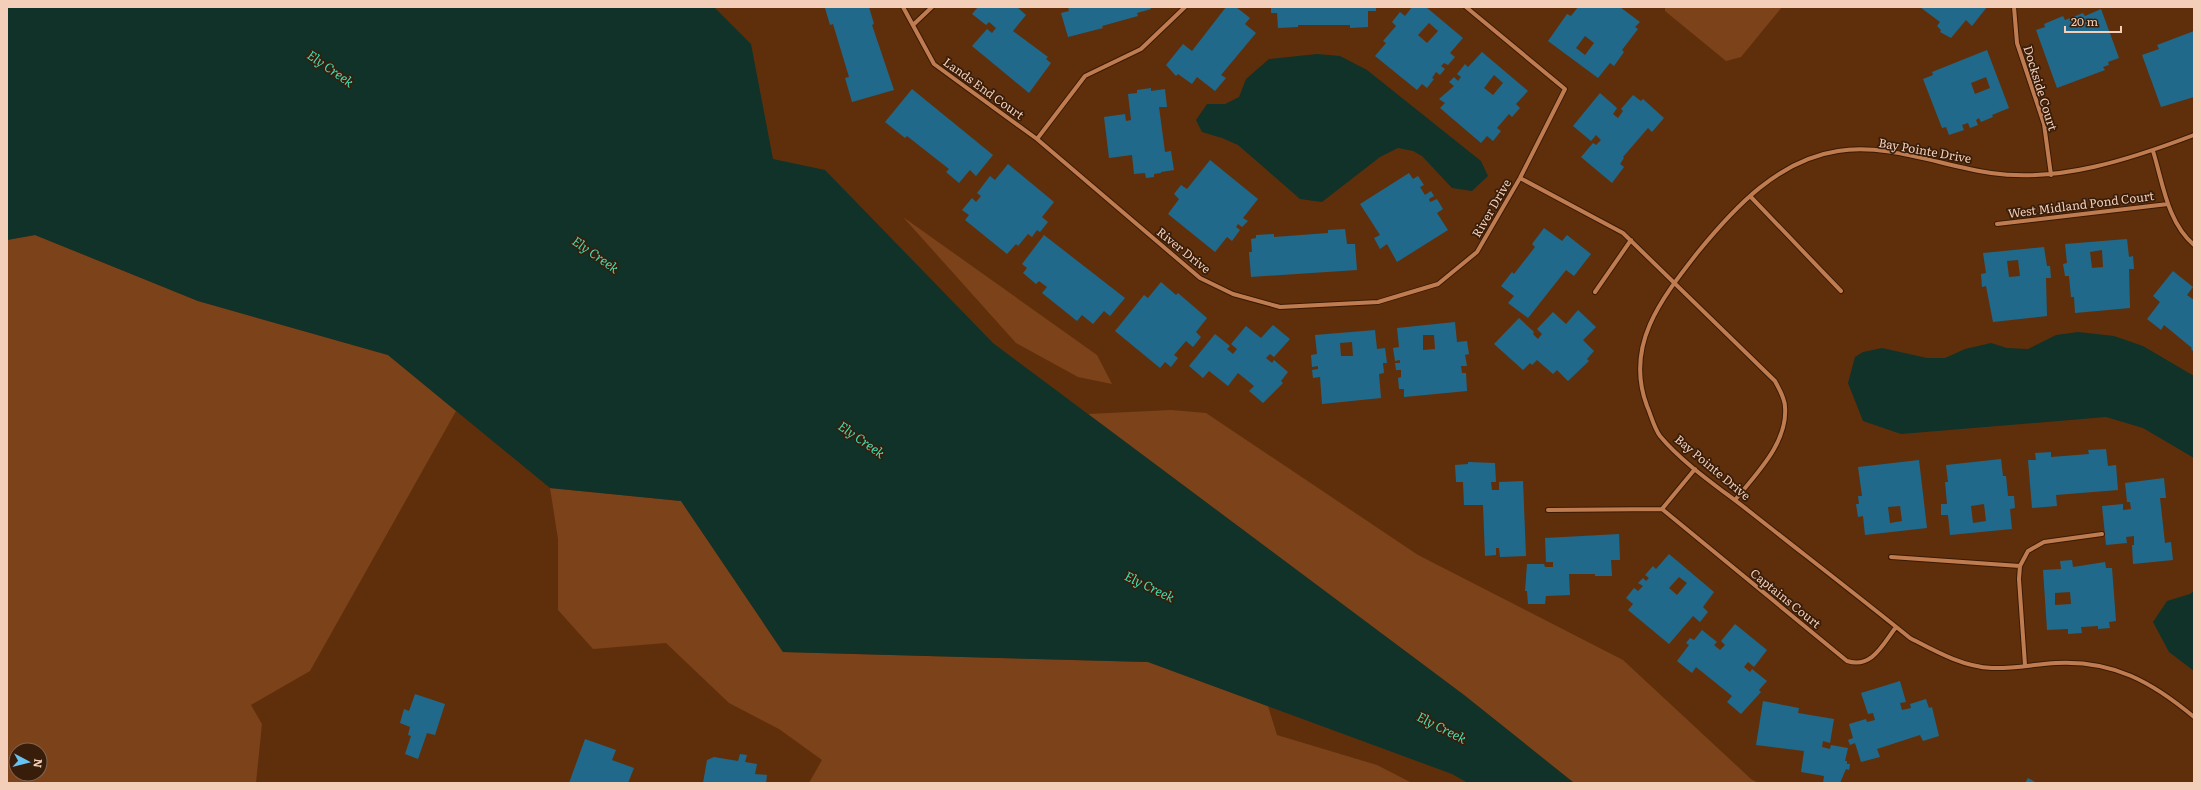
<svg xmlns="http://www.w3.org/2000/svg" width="2201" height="790" font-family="Literata,serif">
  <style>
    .green { fill: #7c421a; fill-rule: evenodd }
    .water { fill: #103229 }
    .building { fill: #21698a; fill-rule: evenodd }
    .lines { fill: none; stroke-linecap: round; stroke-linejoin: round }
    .minor-casing { stroke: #3b1a03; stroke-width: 6 }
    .minor { stroke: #c07c51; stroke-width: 4 }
    .labels { text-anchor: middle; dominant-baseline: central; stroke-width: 3.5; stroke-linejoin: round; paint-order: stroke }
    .street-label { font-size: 12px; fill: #f3ceb8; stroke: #381d0a }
    .water-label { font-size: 13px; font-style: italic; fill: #43ddb6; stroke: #381d0a }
  </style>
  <rect width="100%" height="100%" fill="#5f2f0c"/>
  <!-- green -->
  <path class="green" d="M1665 7H1782L1741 57 1726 61 1665 11Z
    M903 217 1097 355 1112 384 1078 377 1016 343Z
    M35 235 198 301 388 355 456 411 310 671 251 705 262 724 256 783H7V240ZM16 750H40V774H16Z
    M1171 410 1206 413 1418 555 1623 660 1751 779 1758 783H1574L1464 695 1088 414Z
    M550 488 681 501 783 652 1148 662 1268 706 1277 735 1377 765 1412 783H809L822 760 779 729 729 703 666 643 593 649 558 610V539Z"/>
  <!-- water -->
  <path class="water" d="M7 7H714L751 44 773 159 825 170 993 343 1464 695 1574 783H1468L1452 774 1148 662 783 652 681 501 550 488 388 355 198 301 35 235 7 240Z
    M1317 54 1340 56 1367 70 1481 161 1488 176 1472 191 1452 188 1422 156 1413 151 1398 148 1380 157 1322 202 1300 199 1238 145 1222 138 1202 132 1196 120 1207 104H1225L1239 97 1246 79 1269 59Z
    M2078 332 2114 336 2143 346 2194 376V458L2143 428 2106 417 1901 434 1863 421 1848 383 1855 357 1863 352 1882 348 1927 358H1945L1965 349 1991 343 2007 348 2028 349 2056 335Z
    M2194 591V671L2169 652 2153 622 2167 601 2190 594Z"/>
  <!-- building -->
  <path class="building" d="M830 7H869L874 24 872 25 894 90 852 102 845 78 849 77 833 24 830 25 825 8Z
    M978 7H1017L1026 15 1013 31 1048 57 1046 59 1051 63 1029 93 972 46 987 29 992 33 996 28 989 22 986 25 972 14Z
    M1068 7H1150L1151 9 1137 13 1138 16 1102 26 1103 28 1068 37 1061 13 1069 11Z
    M1226 7H1236L1250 18 1245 24 1256 33 1221 75 1226 78 1215 91 1197 77 1192 84 1178 74 1176 76 1166 65 1183 44 1192 51Z
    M1271 7H1376V11H1368V27L1350 28V25H1298V27L1278 28 1277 13H1271Z
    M1412 7H1426L1463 38 1450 53 1455 57 1448 65 1444 63 1441 66 1445 69 1440 75 1436 72 1432 78 1434 79 1427 88 1422 84 1417 90 1375 56 1386 43 1383 41 1396 26 1392 22 1400 12 1405 16ZM1429 23 1438 31 1427 43 1418 35Z
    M1578 7H1620L1640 22 1635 27 1638 29 1622 50 1624 52 1614 66 1610 63 1598 78 1548 41 1567 14 1571 16ZM1585 36 1594 43 1585 55 1576 48Z
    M1920 7H1987L1972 26 1966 20 1951 38 1940 32 1941 30 1937 26 1940 22Z
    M2101 9 2119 58 2108 62 2109 65 2103 67 2105 70 2057 88 2036 30 2045 27 2044 24 2063 16 2065 20 2083 13 2085 16Z
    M2194 31V97L2161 107 2142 55 2159 49 2157 45Z
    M1987 50 2009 108 1992 115 1993 117 1981 122 1979 118 1976 120 1978 125 1970 128 1968 123 1962 125 1964 130 1949 135 1946 127 1942 128 1923 79 1933 75 1932 72ZM1986 77 1990 88 1975 94 1971 83Z
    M1482 52 1528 91 1516 104 1520 108 1512 117 1509 114 1497 128 1501 131 1493 141 1487 136 1481 143 1440 108 1445 103 1439 99 1454 86 1449 82 1454 77 1458 81 1461 77 1457 74 1465 64 1468 67ZM1494 75 1503 83 1493 95 1484 88Z
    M1151 88V91L1165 89 1167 107H1159L1165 152 1171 151 1174 170 1161 172V173L1154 174V177L1146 178 1145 173 1134 174 1132 155 1109 158 1104 117 1125 114 1126 121 1131 120 1128 94 1137 93V90Z
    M912 89 993 155 976 176 970 170 959 183 946 172 949 169 907 136 905 138 885 122Z
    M1600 93 1617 108 1613 114 1618 118 1623 111 1621 109 1633 95 1641 101 1643 99 1664 118 1652 132 1648 128 1623 157 1624 158 1620 164 1624 167 1612 183 1581 157 1593 143 1596 145 1601 140 1596 135 1591 141 1573 126Z
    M1210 160 1258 199 1243 218 1248 221 1242 227 1238 224 1236 227 1240 230 1232 241 1227 237 1215 252 1168 214 1179 199 1174 194 1181 185 1187 189Z
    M1008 164 1054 202 1042 217 1048 222 1040 232 1037 230 1032 237 1028 234 1018 246 1016 244 1007 254 965 220 969 215 962 210 972 198 976 202 981 196 977 193 990 176 995 180Z
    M1409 173 1413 179 1418 176 1424 185 1420 187 1425 195 1431 191 1434 196 1429 199 1430 202 1437 199 1443 209 1437 213 1448 230 1397 262 1387 244 1380 249 1374 238 1380 235 1360 204Z
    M1544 228 1562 241 1567 235 1591 254 1574 276 1566 270 1528 318 1508 303 1514 296 1501 286 1512 272 1514 274 1535 247 1532 244Z
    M1345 229 1347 244H1355L1357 270 1251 277 1249 252H1252L1251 239 1256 238V235L1274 234V237L1328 233V230Z
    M1044 235 1125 298 1110 316 1104 311 1093 324 1082 315 1077 321 1042 293 1047 287 1039 281 1036 284 1023 273 1027 268 1022 264Z
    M2127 239 2129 257 2133 256 2134 269H2129L2130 308 2075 313 2074 297H2071L2069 276H2065L2063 264 2067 263 2065 244ZM2102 250 2103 267 2092 268 2090 252Z
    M2044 247 2047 266H2050L2051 278H2046L2047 316 1993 322 1986 286 1982 287 1981 274 1986 273 1983 253ZM2018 260 2020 276 2009 277 2007 261Z
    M2173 271 2193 287 2187 295 2194 300V352L2191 349 2192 348 2164 325 2161 330 2147 319 2160 302 2153 296Z
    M1161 282 1176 295 1178 293 1207 318 1196 332 1201 337 1193 347 1186 341 1174 355 1178 358 1171 367 1165 362 1160 368 1115 331 1144 295 1148 298Z
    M1578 310 1596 327 1583 340 1594 351 1587 359 1589 361 1568 381 1557 370 1553 374 1537 360 1532 365 1530 363 1523 370 1494 344 1519 318 1534 332 1533 334 1538 339 1542 334 1537 329 1553 312 1566 324Z
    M1455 322 1457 342 1467 341 1469 354 1465 355 1467 366H1461L1462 373H1466L1467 391 1404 397V389H1399L1398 378 1401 377V370H1396L1395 363H1400V360L1395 361 1393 348 1399 347 1397 328ZM1423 335H1434L1435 349 1423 350Z
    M1273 325 1290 339 1274 357 1270 354 1266 358 1272 363 1274 360 1288 372 1281 381 1283 383 1263 403 1249 391 1254 386 1238 373 1228 386 1209 371 1203 378 1189 366 1215 334 1230 346 1227 349 1233 354 1237 349 1231 344 1246 326 1261 338Z
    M1375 330 1377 349 1385 348 1387 363H1383L1384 373 1379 374 1381 398 1322 404 1320 377 1313 378 1312 370 1318 369V366L1312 367 1311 355 1317 354 1315 335ZM1352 342 1353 356H1341L1340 343Z
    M2106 449 2108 466 2116 465 2118 490 2056 495 2057 506 2032 508 2028 460H2036L2035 453 2051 452V457L2089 454 2088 450Z
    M2001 459 2003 476H2006L2008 496H2014L2015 508 2010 509 2012 529 1950 535 1948 515H1941V504H1947L1945 482H1948L1946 465ZM1984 504 1986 521 1973 523 1971 506Z
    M1919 460 1927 528 1865 535 1863 516 1858 517 1856 504H1859L1858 496H1862L1858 467ZM1900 506 1902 521 1890 523 1888 507Z
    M1468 462 1495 463 1496 482H1491L1492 490H1499V482L1523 481 1526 556 1500 557 1499 548H1496V555L1485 556 1483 505H1464L1463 482H1456L1455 465 1468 464Z
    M2164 478 2166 498H2160L2165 543 2171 542 2173 560 2133 564 2132 545H2134V536L2126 537 2127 543 2106 545 2102 506 2123 504V510L2131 509 2130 502H2127L2125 483Z
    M1619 534 1620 560H1611L1612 576H1595V574H1569L1570 595 1546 596 1545 604H1528L1527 591H1525L1527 564H1544L1545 567H1553V562H1546L1545 538Z
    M1669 554 1714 592 1703 607 1708 612 1700 622 1693 616 1669 644 1628 610 1633 604 1626 598 1634 588 1638 591 1643 586 1638 583 1643 578 1646 581 1649 578 1645 575 1653 566 1656 569ZM1679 577 1687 583 1677 595 1669 588Z
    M2072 560 2073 567 2105 562 2106 568H2112L2116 621 2109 622 2110 628 2098 629V626L2081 627 2082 633 2068 634V629L2047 630 2043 570 2061 569 2060 561ZM2070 592 2071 604 2055 605V593Z
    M1735 624 1767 650 1754 667 1748 662 1744 667 1750 672 1752 669 1767 681 1759 690 1761 692 1741 714 1727 702 1732 696 1696 667 1692 673 1677 661 1689 645 1686 643 1690 638 1694 640 1702 630 1717 642 1714 645 1720 650 1725 645 1721 641Z
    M1900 681 1906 702 1900 703 1902 710 1911 708 1910 704 1926 699 1929 708 1932 707 1939 736 1923 741 1920 735 1877 749 1880 757 1861 762 1855 743 1850 745 1848 740 1853 738 1849 724 1866 719 1867 722 1875 720 1873 713 1868 714 1861 693Z
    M415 694 445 704 435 735 427 733 418 759 405 754 411 736 408 735 410 727 400 723 404 709 409 711Z
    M1763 701 1799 708 1798 713 1834 719 1830 743 1823 741 1822 747 1830 749 1831 745 1848 748 1845 761H1847V764H1850L1849 770 1846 769 1840 783H1823L1824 776 1801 772 1804 751 1756 745Z
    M585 739 616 750 612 760 634 768 628 783H569Z
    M740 754 747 755 745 762 757 764 755 774 767 775 766 783H703L707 760 714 757 738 761Z
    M2028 778 2037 783H2025Z"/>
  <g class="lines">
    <defs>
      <path id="minor" d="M903 7 934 64 1037 139 1200 278 1233 294 1280 307 1378 302 1438 284 1477 252 1520 178 1565 89 1466 7
        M2014 7 2017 43 2044 124 2051 175
        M913 25 932 7
        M2194 135C2131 159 2059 183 1991 173 1942 166 1888 143 1838 151 1778 160 1734 208 1698 252 1662 298 1624 345 1647 406 1651 415 1654 428 1660 436 1684 465 1724 491 1754 515 1806 556 1858 596 1910 638 1935 651 1963 667 1992 668 2012 669 2036 664 2056 663 2113 660 2152 682 2194 717
        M1037 139 1085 76 1141 49 1185 7
        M2153 151C2163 183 2167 222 2194 245
        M1520 178 1623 233 1775 381C1779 389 1785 398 1785 407 1788 443 1756 474 1735 500
        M1750 196 1841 291
        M1997 224 2168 204
        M1595 292 1631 240
        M1662 509 1847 661C1872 669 1883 644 1896 627
        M1548 510 1662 509 1695 469
        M1891 557 2020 566 2028 551 2044 542 2102 534
        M2020 566 2019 579 2025 665"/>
    </defs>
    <!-- minor casing -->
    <use href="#minor" class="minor-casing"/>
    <!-- minor -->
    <use href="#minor" class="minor"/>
  </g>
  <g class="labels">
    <!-- street labels -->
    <g class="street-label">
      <text transform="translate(984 88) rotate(36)">Lands End Court</text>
      <text transform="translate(2041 88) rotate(73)">Dockside Court</text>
      <text transform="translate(1925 150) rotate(10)">Bay Pointe Drive</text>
      <text transform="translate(2081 204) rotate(-7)">West Midland Pond Court</text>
      <text transform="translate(1491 208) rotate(-60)">River Drive</text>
      <text transform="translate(1184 250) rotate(39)">River Drive</text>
      <text transform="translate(1713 467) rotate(40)">Bay Pointe Drive</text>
      <text transform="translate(1786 598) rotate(39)">Captains Court</text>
    </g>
    <!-- water labels -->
    <g class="water-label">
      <text transform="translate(331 68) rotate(35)">Ely Creek</text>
      <text transform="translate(596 254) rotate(35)">Ely Creek</text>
      <text transform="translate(862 439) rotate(35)">Ely Creek</text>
      <text transform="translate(1150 586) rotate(26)">Ely Creek</text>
      <text transform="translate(1442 727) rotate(27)">Ely Creek</text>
    </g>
  </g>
  <!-- border -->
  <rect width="2201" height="790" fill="none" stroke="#f3ceb8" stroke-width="16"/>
  <!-- north arrow -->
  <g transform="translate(28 762) rotate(97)"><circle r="19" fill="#381d0a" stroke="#836450"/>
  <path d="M0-3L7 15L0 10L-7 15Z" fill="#69c3f1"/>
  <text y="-6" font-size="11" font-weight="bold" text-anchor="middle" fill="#f3ceb8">N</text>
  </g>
  <!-- scale -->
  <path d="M2065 26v6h56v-6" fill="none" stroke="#f3ceb8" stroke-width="2"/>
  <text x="2071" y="26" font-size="12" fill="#f3ceb8" stroke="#381d0a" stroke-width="3" paint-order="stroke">20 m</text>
</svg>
